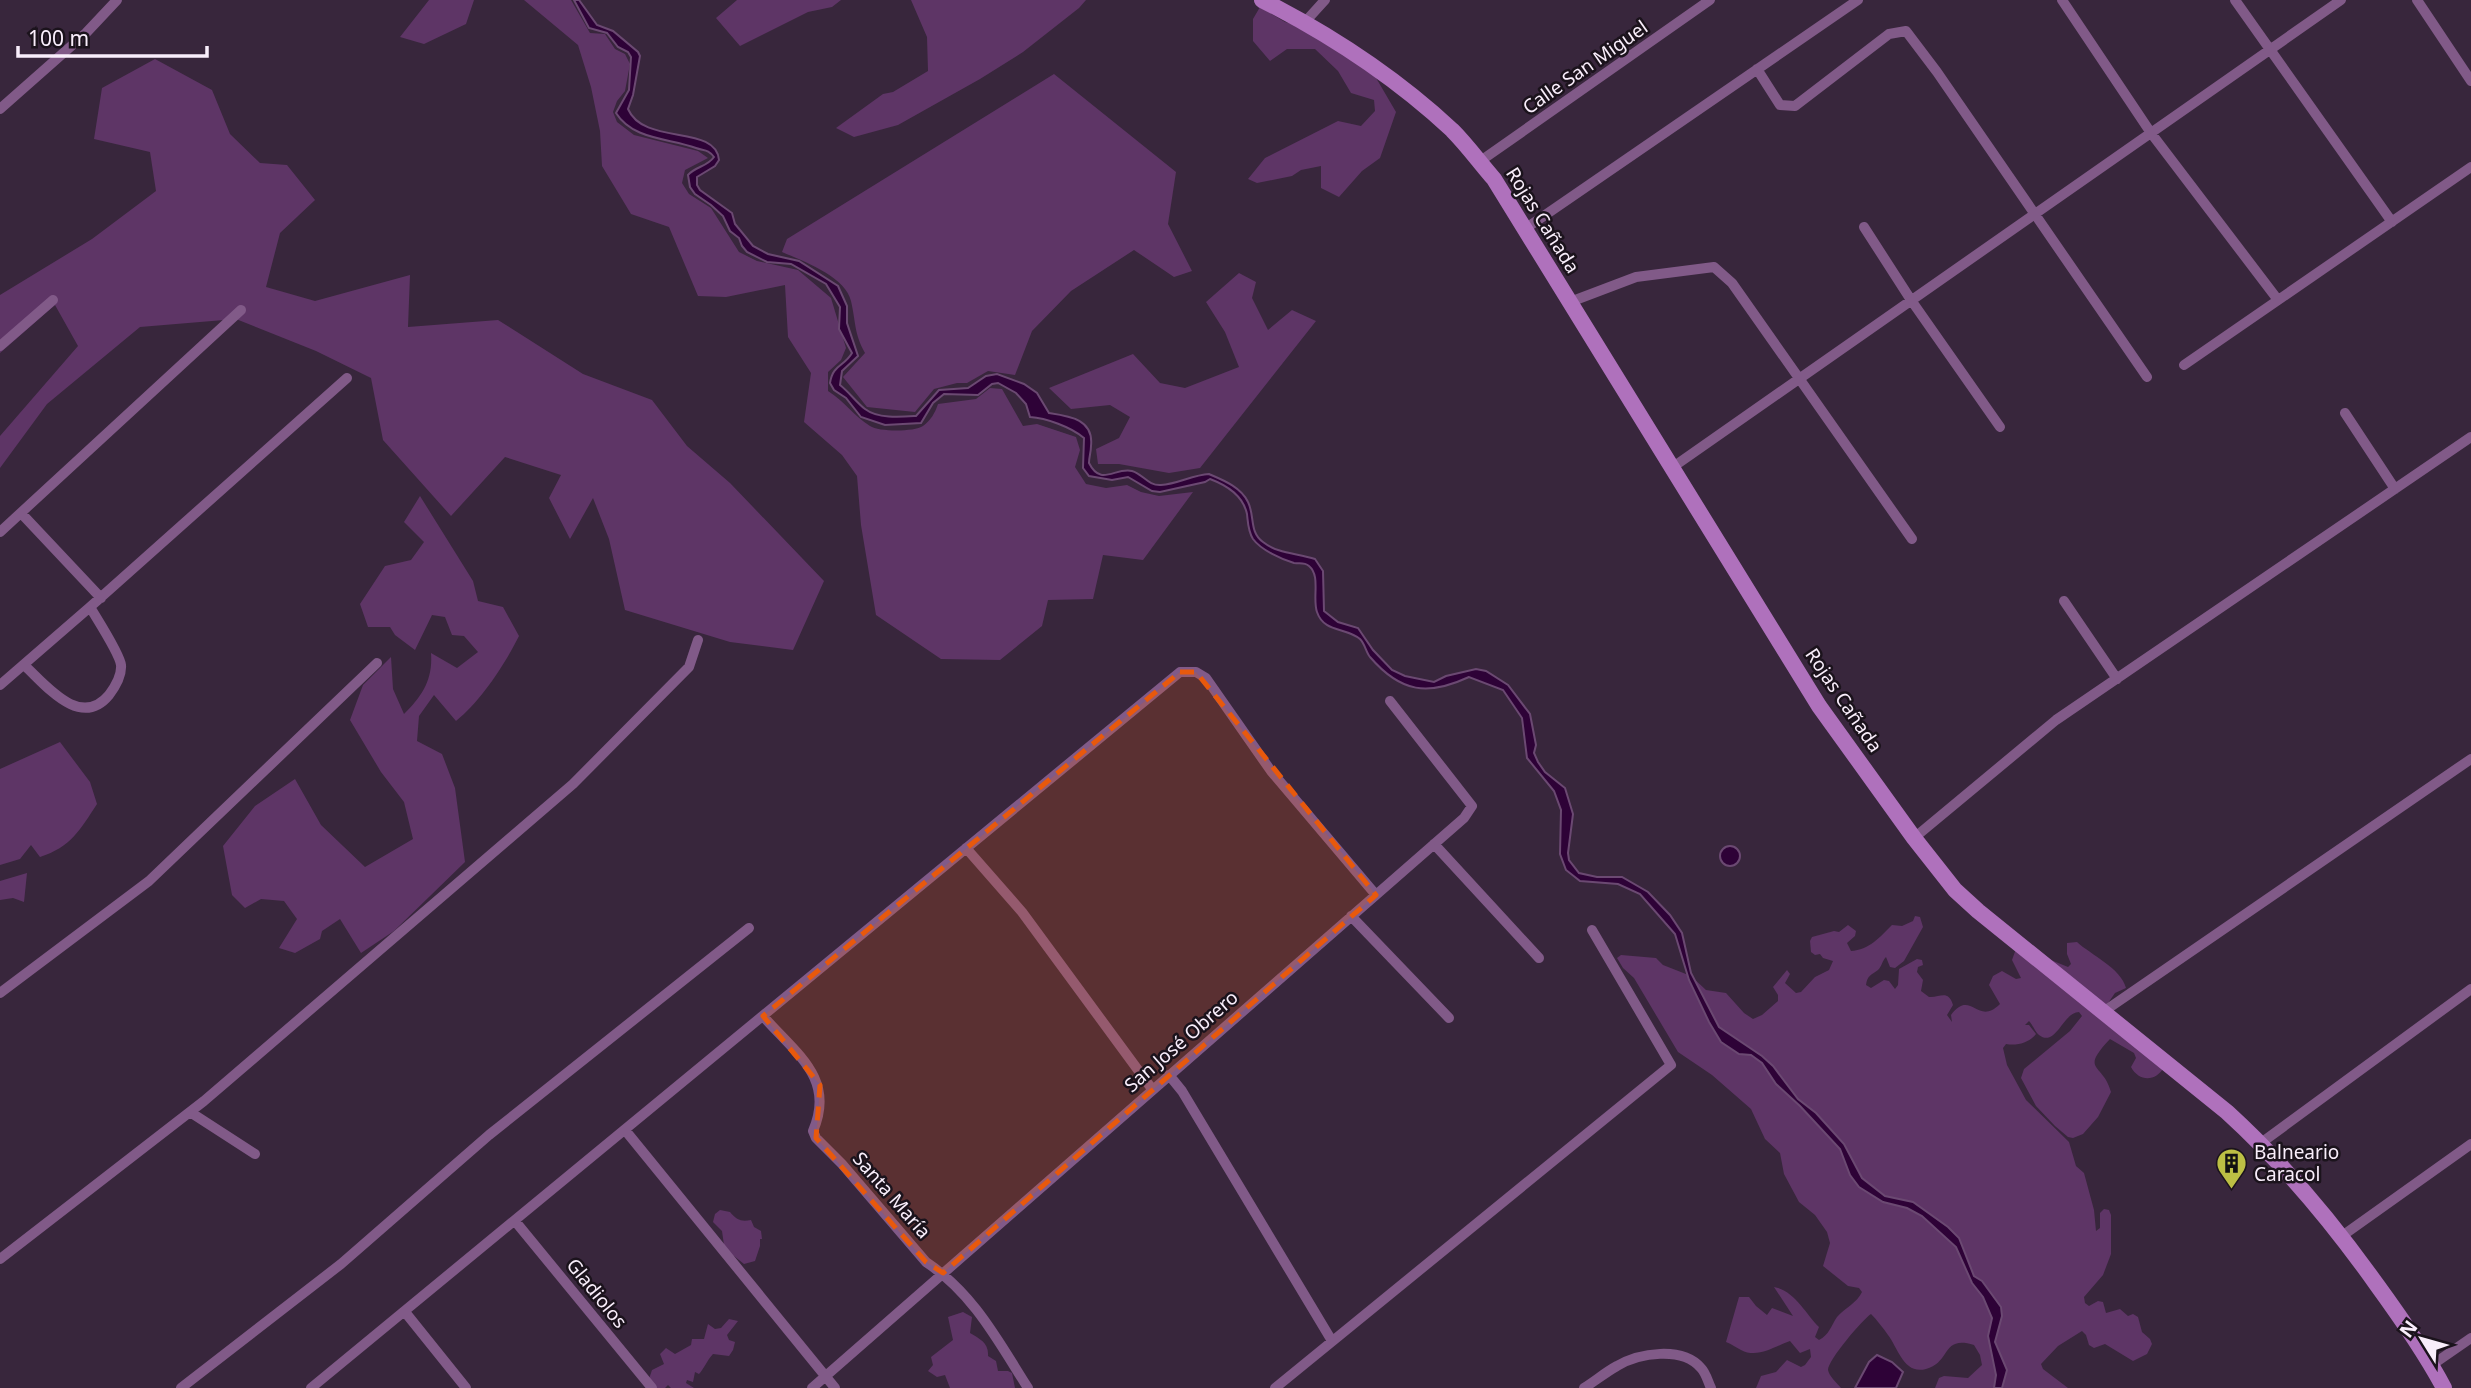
<svg xmlns="http://www.w3.org/2000/svg" width="2471" height="1388" font-family="'Noto Sans',sans-serif">
  <style>
    .green { fill: #5e3566 }
    .water { fill: #2e0237; stroke: #6b4972; stroke-width: 2 }
    .lines { fill: none; stroke-linecap: round; stroke-linejoin: round }
    .street { stroke: #815a88; stroke-width: 10 }
    .secondary { stroke: #af71bc; stroke-width: 16 }
    .marked { fill: #e8590c; fill-opacity: 0.2; stroke: #e8590c; stroke-width: 5; stroke-dasharray: 14 9; stroke-linejoin: round }
    .labels { text-anchor: middle; dominant-baseline: central; stroke-width: 5; stroke-linejoin: round; paint-order: stroke }
    .street-label { font-size: 19px; fill: #f9eefb; stroke: #1b131c }
    .poi-label { font-size: 19px; fill: #f9eefb; stroke: #1b131c; text-anchor: start }
  </style>
  <rect width="100%" height="100%" fill="#38263c"/>
  <!-- green -->
  <path class="green" d="M429 0H474L466 24 424 44 400 37Z
    M524 0H571L590 33 605 34 615 49 625 54 630 64 625 91 617 101 613 112 617 122 634 135 698 151 708 158 685 170 682 183 689 194 711 208 739 252 757 261 798 270 831 298 846 348 841 360 828 372V391C844 401 854 416 870 426 879 432 914 432 923 426 931 420 935 413 938 404L976 399 990 388 1002 389 1023 426 1037 424 1076 437 1080 450 1075 467 1086 484 1106 488 1127 485 1141 492 1159 496 1193 492 1143 560 1103 555 1093 599 1048 600 1042 626 1000 660 941 659 876 615 861 525 857 476 842 455 804 422 811 373 788 337 785 285 726 297 698 296 669 227 631 214 602 166 600 131 591 87 578 45Z
    M737 0H841L832 7 808 12 740 46 716 18Z
    M911 0H1086L1079 8 1023 52 980 79 898 125 854 137 836 128 883 94 893 92 928 71 927 37Z
    M1260 7 1285 22 1310 29 1372 71 1396 112 1380 158 1362 171 1339 197 1321 188V166L1301 170 1292 176 1257 183 1248 179 1265 158 1338 121 1361 126 1375 111 1374 100 1351 93 1338 71 1315 49H1287L1270 61 1253 41V19Z
    M155 59 212 90 230 134 260 163 287 165 315 200 280 233 266 287 315 301 410 275 408 327 498 320 583 374 652 400 687 446 730 483 824 581 793 650 730 642 625 610 609 539 593 498 570 539 549 498 561 475 505 457 451 516 383 440 371 378 316 351 236 319 140 327 47 404 0 468V436L78 346 55 305 0 353V295L92 239 156 191 150 152 94 139 102 88Z
    M1054 74 1176 172 1168 224 1192 271 1174 277 1134 250 1071 291 1032 331 1015 375 988 371 967 383H957L934 389 915 412 867 407 843 377 865 353C854 333 856 323 851 301 846 277 803 261 782 252L787 239Z
    M1239 273 1256 282 1252 298 1268 330 1292 310 1316 321 1200 468 1169 473 1119 464H1098L1096 449 1119 438 1130 417 1110 405 1071 409 1049 388 1133 354 1160 383 1185 388 1239 367 1225 332 1206 302Z
    M420 496 473 581 478 601 503 607 519 636C505 664 481 701 456 721L434 695 419 716 417 741 442 754 455 788 465 862 394 931 361 953 340 919 322 931 320 939 295 953 279 948 297 919 284 901 261 899 245 908 232 895 223 846 255 806 295 779 321 825 365 867 413 839 404 802 381 772 350 720 363 685 391 657 393 689 404 714C422 696 433 680 431 653L457 668 478 652 464 636 452 635 445 617 432 615 415 650 395 635 390 627H368L360 604 385 566 411 560 424 542 404 522Z
    M60 742 90 782 97 804C80 830 71 847 40 857L31 845 20 859 0 865V769Z
    M27 873 24 902 13 898 0 900V881Z
    M1915 916 1920 917 1923 927 1904 961 1895 968 1890 967 1886 957C1882 961 1882 966 1878 970 1871 975 1867 976 1866 985L1871 988 1884 980 1889 981 1895 989 1898 985 1899 969 1917 959 1922 960 1923 965 1918 967 1917 972 1923 980 1921 991 1929 997C1940 998 1948 989 1953 1005L1947 1015 1952 1022 1951 1015C1971 988 1977 1027 2000 1004L1989 985 1993 976 2002 971 2016 979 2021 978 2012 960 2017 946 2068 967 2071 964 2067 954V943L2077 942C2091 955 2121 968 2126 988L2115 993 2106 1006 2164 1067C2156 1082 2139 1082 2131 1067L2136 1058 2134 1053 2110 1039C2079 1072 2103 1062 2111 1092L2098 1117 2083 1134 2073 1138 2068 1137 2055 1126 2036 1106 2021 1078 2024 1069 2070 1031 2082 1016 2079 1012C2063 1012 2056 1048 2039 1035 2035 1032 2033 1025 2029 1021L2025 1025H2029L2036 1034C2029 1043 2017 1046 2006 1044L2003 1048 2007 1065 2026 1100 2069 1142 2076 1166 2084 1173 2094 1210 2096 1231 2100 1228V1213L2104 1209 2109 1210 2111 1215V1254L2103 1275 2084 1297 2085 1303 2089 1306 2098 1301 2103 1302 2106 1313 2120 1309 2128 1316 2133 1314 2138 1317 2142 1332 2150 1339 2152 1344 2147 1354 2133 1361 2105 1344 2094 1348 2089 1345 2086 1335 2082 1331 2058 1346 2041 1364 2043 1369 2068 1388H1935L1939 1378 1944 1376 1968 1378 1982 1365 1980 1355 1974 1345C1941 1335 1951 1363 1926 1369 1904 1375 1898 1348 1888 1335 1883 1328 1877 1320 1871 1314 1863 1319 1828 1360 1828 1370 1829 1376 1837 1383 1841 1388H1756L1761 1376 1776 1372 1787 1360 1801 1367 1805 1365 1811 1357 1810 1349 1800 1353 1790 1341C1775 1346 1758 1359 1741 1350 1735 1347 1732 1344 1726 1342L1739 1297H1749L1756 1306 1767 1315 1772 1308 1793 1316 1774 1287C1794 1290 1806 1314 1819 1327L1815 1337 1819 1340C1829 1335 1831 1326 1837 1317 1845 1308 1857 1303 1862 1292L1859 1288 1848 1286 1823 1266 1830 1243 1827 1232 1815 1215 1799 1202 1784 1174 1780 1153 1765 1139 1751 1109 1712 1075 1678 1052 1634 978 1623 968 1617 958 1621 955 1656 958 1663 965 1691 976 1706 990 1726 993 1744 1013 1753 1019 1762 1015 1778 1001V995L1773 987 1787 970 1790 974 1785 983 1796 993 1801 992 1815 977 1829 970 1833 961 1823 958 1820 954 1815 955 1811 952 1810 941 1812 937 1834 931 1839 932 1848 925 1856 931 1855 936 1847 943 1851 951C1869 950 1880 937 1892 925L1902 926 1913 921Z
    M720 1210 730 1212C737 1220 741 1222 751 1220L754 1227 761 1231 762 1239H760V1246L755 1261 744 1264 729 1252 724 1245 722 1231 713 1222 715 1214Z
    M963 1312 972 1317 970 1333C980 1339 989 1343 988 1356L996 1361 998 1371H1008L1012 1373 1015 1388H950L945 1375 937 1377 928 1371 933 1365 931 1357 953 1340 948 1317Z
    M729 1319 738 1321 727 1335 729 1340 735 1342 733 1350 729 1356 713 1354C707 1360 704 1369 699 1374L695 1372 693 1382 687 1380 686 1383 694 1388H671L668 1385 665 1388H646L652 1370 664 1364 660 1354 666 1348 675 1354 691 1345 692 1339H704L708 1324 715 1329 721 1328Z"/>
  <!-- water -->
  <path class="water" d="M574 0H579L597 25 613 31 638 52 640 56 633 95 628 109C644 146 716 124 719 160L715 166 697 177V185L700 190 732 213 735 224 753 246 768 254 799 261 838 286 847 306V323L858 356 842 371 840 385C849 392 857 403 865 409 878 419 901 417 916 416L939 390 968 388 986 376 997 374 1024 384 1037 393 1049 413C1069 416 1094 419 1091 446 1091 452 1089 457 1089 463 1101 487 1115 467 1132 471 1143 474 1148 486 1161 485 1178 484 1192 475 1209 474 1223 480 1241 487 1248 502 1255 516 1249 532 1263 542 1278 554 1298 553 1315 559L1323 571 1324 611 1338 622 1358 628 1373 650 1392 670 1405 676 1434 682 1446 676 1476 669 1486 671 1508 685 1530 714 1536 745 1534 753 1538 762 1545 772 1565 788 1573 814 1568 853 1569 860 1579 873 1597 877H1622L1648 892 1670 915 1682 933 1691 973 1719 1027 1762 1056 1773 1066 1798 1099 1816 1113 1844 1144 1862 1178 1885 1196 1913 1202 1948 1227 1959 1238 1974 1276 1982 1281 2001 1307 2002 1316 1995 1342 2007 1370 2002 1388H1994L1996 1375 1988 1336 1992 1318 1983 1297 1972 1283 1956 1247 1922 1216 1907 1208 1883 1202 1859 1187 1850 1175 1840 1149 1800 1106 1776 1084 1762 1063 1751 1055 1739 1054 1721 1042 1709 1022 1689 980 1675 934 1640 894 1618 884 1580 881 1566 870 1560 854 1561 810 1554 791 1527 758 1522 718 1503 690 1469 677C1428 696 1401 693 1370 657 1366 652 1365 644 1360 639 1346 627 1324 633 1317 612 1312 598 1321 576 1309 566 1304 562 1300 564 1294 563 1281 559 1261 550 1253 539 1248 531 1248 523 1247 514 1243 495 1226 485 1210 479L1205 482 1160 492 1152 491 1128 477 1112 480 1089 476 1083 468 1084 438C1071 427 1046 418 1030 417L1026 404 1016 393 998 383 992 384 978 395 944 394 933 403 921 423 885 425 861 417 846 398 834 390 830 383C833 364 844 367 852 353L839 329 840 307 826 284 791 264 767 262 747 252 742 246 739 238 730 231 723 216 711 205 695 194 690 187 688 175C696 166 707 167 714 157 708 149 704 151 696 148 669 138 633 140 616 113L629 90 631 57 628 52 618 47 607 33 589 28Z
    M1720 856a10 10 0 1 1 20 0a10 10 0 1 1-20 0Z
    M1877 1355 1892 1362 1903 1372 1896 1388H1855L1869 1362Z"/>
  <g class="lines">
    <!-- street -->
    <path class="street" d="M2062 0 2151 133 2278 300
      M2235 0 2392 222
      M2417 0 2471 81
      M1305 22 1325 0
      M1757 69 1780 105 1795 106 1889 34 1906 31 1937 72 2147 377
      M0 109 86 33 117 0
      M1479 162 1710 0
      M1864 227 1911 300 2000 427
      M1525 229 1858 0
      M1570 302 1636 277 1714 267 1732 283 1912 539
      M0 346 53 300
      M2184 365 2471 167
      M2345 413 2395 489
      M1673 467 2341 0
      M21 513 101 598
      M0 532 241 310
      M2064 601 2117 679
      M24 665C45 684 80 730 109 695 115 687 122 676 121 665 120 654 97 619 90 607
      M0 685 90 607 347 378
      M1914 838 2056 720 2471 437
      M1434 844 1539 958
      M966 848 1022 912 1152 1089
      M1351 916 1449 1018
      M0 993 149 881 377 663
      M2103 1012 2471 759
      M763 1016C795 1053 836 1078 813 1131L816 1138 842 1164 926 1262C974 1294 998 1341 1028 1388
      M1169 1075 1182 1091 1332 1341
      M190 1112 255 1154
      M625 1130 835 1388
      M2261 1143 2471 989
      M515 1221 652 1388
      M2342 1236 2471 1144
      M0 1259 204 1101 573 784 689 667 698 640
      M405 1312 466 1388
      M2432 1365 2471 1338
      M181 1388 341 1264 489 1135 749 928
      M311 1388 1180 672H1196L1206 678 1271 771 1376 895
      M812 1388 1464 818 1472 806 1390 701
      M1275 1388 1671 1065 1592 930
      M1584 1388C1595 1381 1606 1372 1617 1366 1639 1353 1682 1346 1701 1368 1706 1373 1708 1382 1711 1388"/>
    <!-- secondary -->
    <path class="secondary" d="M1262 0C1331 35 1395 77 1452 130 1467 145 1480 163 1494 179L1819 706 1914 838 1955 890 1978 911 2227 1112C2284 1164 2333 1223 2377 1285 2401 1318 2425 1352 2444 1388"/>
  </g>
  <!-- marked area -->
  <path class="marked" d="M1180 672H1196L1376 895 943 1273 926 1262 816 1138 820 1085 763 1016Z"/>
  <!-- icons -->
  <defs>
    <symbol id="building-pin" viewBox="-11 -11 22 30"><path d="M0 17L-7.5 6A9.5 9.5 0 1 1 7.5 6Z" fill="#bcbf44" stroke="#1b131c"/><path d="M-4-6H4V6H1V3H-1V6H-4ZM-2.5-4.3h1.7v1.8h-1.7ZM.8-4.3h1.7v1.8H.8ZM-2.5-1h1.7V.8h-1.7ZM.8-1h1.7V.8H.8Z" fill="#111"/></symbol>
  </defs>
  <g fill-rule="evenodd">
    <use href="#building-pin" x="2214" y="1146" width="35" height="47"/>
  </g>
  <g class="labels">
    <!-- street labels -->
    <g class="street-label">
      <text transform="translate(1585 67) rotate(-35)">Calle San Miguel</text>
      <text transform="translate(1543 220) rotate(58)">Rojas Cañada</text>
      <text transform="translate(1844 700) rotate(56)">Rojas Cañada</text>
      <text transform="translate(1181 1041) rotate(-41)">San José Obrero</text>
      <text transform="translate(892 1195) rotate(49)">Santa María</text>
      <text transform="translate(597 1293) rotate(51)">Gladiolos</text>
    </g>
    <!-- poi labels -->
    <g class="poi-label">
      <text x="2254" y="1152">Balneario<tspan x="2254" dy="22">Caracol</tspan></text>
    </g>
  </g>
  <!-- north arrow -->
  <g transform="translate(2422 1339) rotate(307)" stroke="#1b131c" stroke-width="5" paint-order="stroke">
  <path d="M0-5L12 26L0 18L-12 26Z" fill="#f9eefb"/>
  <text y="-10" font-size="19" font-weight="bold" text-anchor="middle" fill="#f9eefb">N</text>
  </g>
  <!-- scale -->
  <path d="M18 46v10h189v-10" fill="none" stroke="#f9eefb" stroke-width="3.5"/>
  <text x="28" y="46" font-size="21" fill="#f9eefb" stroke="#1b131c" stroke-width="5" paint-order="stroke">100 m</text>
</svg>
